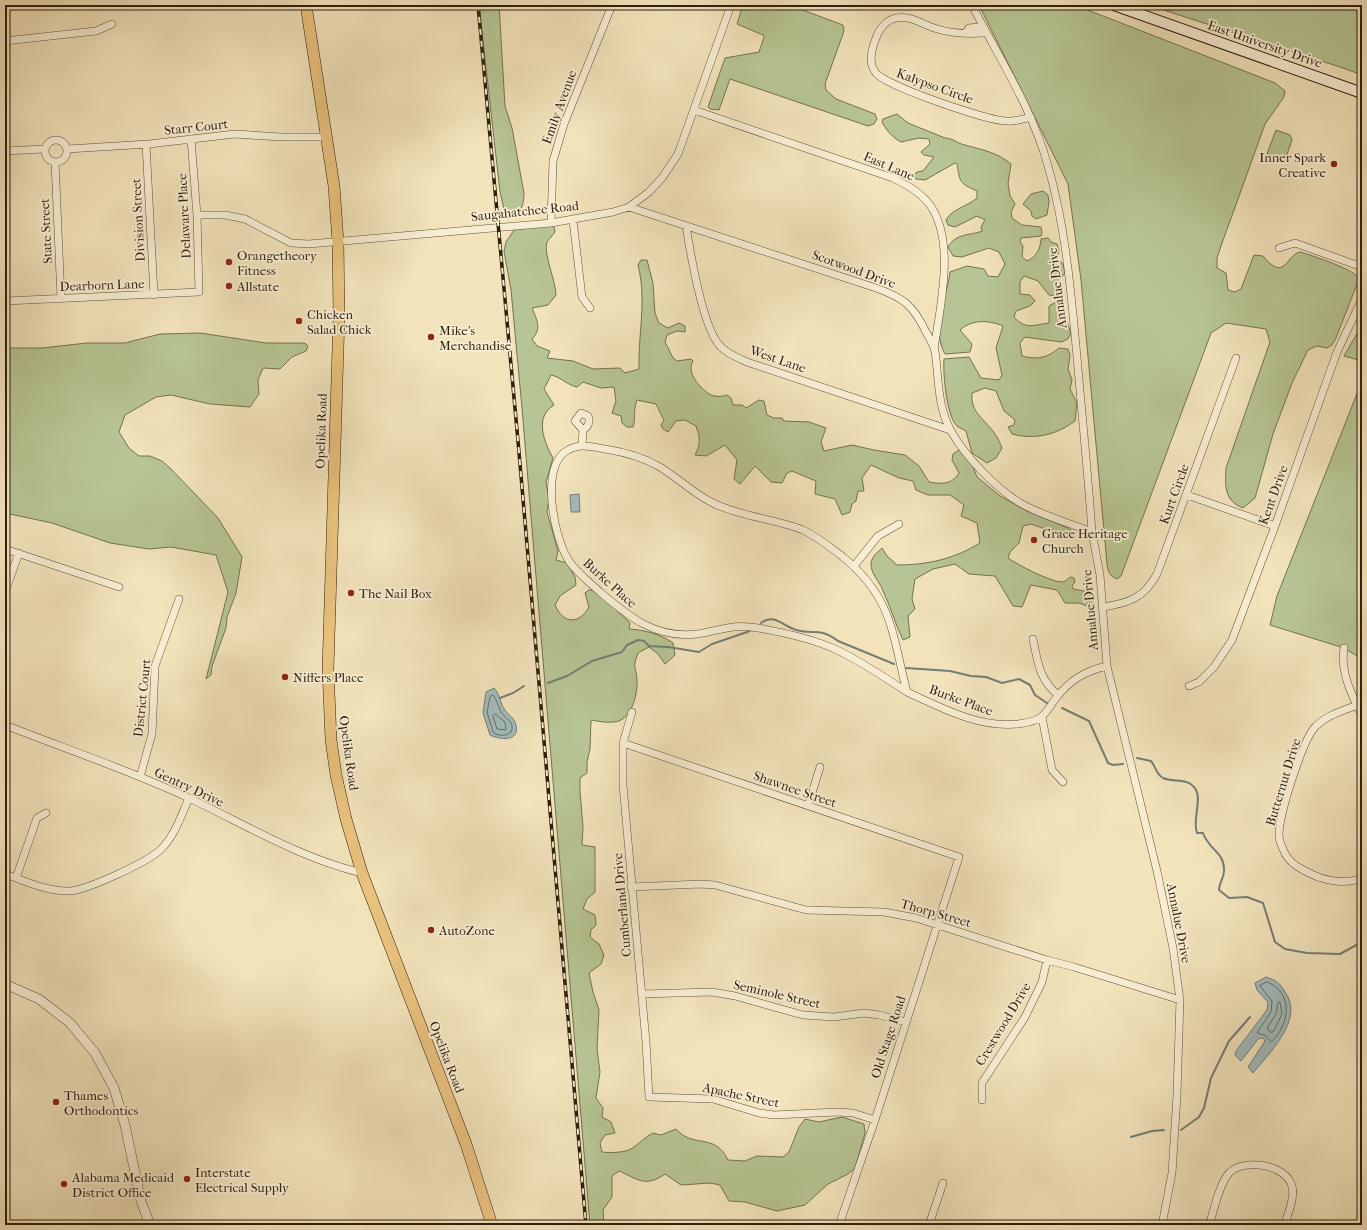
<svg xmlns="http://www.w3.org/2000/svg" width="1367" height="1230" font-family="'IM FELL French Canon',serif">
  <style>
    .green { fill: #b7c493; stroke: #737250 }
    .water { fill: #a2bbbc; stroke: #747d76 }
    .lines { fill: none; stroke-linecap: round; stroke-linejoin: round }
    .shore { stroke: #686d64; stroke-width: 1 }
    .stream { stroke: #747d76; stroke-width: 2 }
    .minor-casing { stroke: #605038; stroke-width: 8 }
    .tertiary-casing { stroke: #605038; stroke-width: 10 }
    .secondary-casing { stroke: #2f1f0d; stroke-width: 12 }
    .primary-casing { stroke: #2f1f0d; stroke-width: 12 }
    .minor { stroke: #f7edd3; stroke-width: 7 }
    .tertiary { stroke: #f7edd3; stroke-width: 9 }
    .secondary { stroke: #f7edd3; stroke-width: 10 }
    .primary { stroke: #e9c27e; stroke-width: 11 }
    .rail-casing { stroke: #2f1f0d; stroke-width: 3.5 }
    .rail { stroke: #f7edd3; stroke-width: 2; stroke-dasharray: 6; stroke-linecap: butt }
    .poi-dot { fill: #8f2418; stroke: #f7edd3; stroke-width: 1.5 }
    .labels { text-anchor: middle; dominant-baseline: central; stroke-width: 3.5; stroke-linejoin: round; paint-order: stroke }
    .street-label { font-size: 13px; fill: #2f1f0d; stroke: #f7edd3 }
    .poi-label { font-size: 13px; fill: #2f1f0d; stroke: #f7edd3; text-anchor: start }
  </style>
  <rect width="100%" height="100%" fill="#f2e3bb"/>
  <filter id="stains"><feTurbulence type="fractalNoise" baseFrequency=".005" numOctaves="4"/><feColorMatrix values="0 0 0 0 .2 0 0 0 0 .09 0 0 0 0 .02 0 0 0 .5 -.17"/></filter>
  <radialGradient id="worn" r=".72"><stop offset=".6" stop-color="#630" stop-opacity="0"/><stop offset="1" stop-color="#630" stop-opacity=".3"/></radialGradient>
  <!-- green -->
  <path class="green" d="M479 5H499L505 106 512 128 524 193C524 205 520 221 505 213L500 192Z
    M743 5H789L843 25 844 31 825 84 826 90 836 99 875 114 877 119 874 124 868 126 730 79 719 110 710 109 708 107 725 58 759 52 764 37 763 35 737 24Z
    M979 5H1075L1275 83 1285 91 1284 97 1265 124 1221 246 1217 258V268L1226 273 1228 290 1235 292 1241 289 1254 255 1263 256C1286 284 1286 253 1301 252 1312 256 1355 269 1359 279L1336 338 1332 345 1327 348 1317 346 1308 350 1292 383 1273 434 1255 498 1243 508C1224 501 1225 485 1226 468L1270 342 1266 329 1226 323 1211 333 1121 576 1117 579C1110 576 1108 572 1107 564L1081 280 1068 184Z
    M1148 5H1362V75L1340 67Z
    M897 114 908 123 945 138C953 138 958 144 965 145 982 150 997 152 1011 164L1008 184 1010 196 1015 204 1011 212 1012 218 1022 225 1041 227 1042 232 1041 236 1021 238 1020 242 1023 246 1022 257 1027 261C1037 256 1040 250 1041 239L1048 238 1051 242 1057 244 1059 250 1057 258 1063 264 1065 273 1057 283 1061 290 1057 296 1049 295 1038 281 1024 276 1020 282V294L1030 295 1035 301 1030 306 1016 311 1014 317C1026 330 1033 325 1049 323V306L1056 302 1064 307V314L1071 333 1068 339 1061 342 1025 337 1020 343 1022 356C1036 360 1048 358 1059 348L1068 349 1070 356 1068 369 1072 380 1070 389 1077 403 1075 421C1056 435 1035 440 1012 434L1008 427 1014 425 1015 420 1004 411 996 391 985 388 972 393C970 413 985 419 995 434 998 438 1000 443 1002 448L996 458 987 463 972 453 966 431C963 429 959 428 957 426 946 415 943 373 944 359L969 357 981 378 999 380 1002 375 996 348 1003 326C989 320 972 319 960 330L972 344 970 352 945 354C931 330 947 297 950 272L967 266 984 269 988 276 998 277 1005 264 999 252 989 248 962 257 953 256 948 247C956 233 969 236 982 231L981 227 985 220 977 216 955 227 948 225 946 220C952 209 968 206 977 198V191C959 183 960 182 957 164L955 163 925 180 916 179 914 175 917 172 923 171 934 157 924 155 921 152 930 144 929 139 919 138 901 142C892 137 887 131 882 122L883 119Z
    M1276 130 1290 135 1292 140 1285 160 1267 154Z
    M1043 191 1048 195 1049 202 1047 215 1036 219 1032 216 1031 211 1023 204 1031 194Z
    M547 225 554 227 555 232C553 235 549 239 547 242 543 254 556 281 556 295L548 305 532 308C537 320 542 329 532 339L537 346 550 351 547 358 573 361 593 369 620 368 625 373 639 369C638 334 647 300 638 265L641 260H647L653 283 655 313 659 323 668 328 679 323 685 326V332L677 331 667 335 665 342 673 358 677 361 691 359 693 361C686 372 699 387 709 394 714 397 722 397 727 395L731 398 733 405H742L746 408 759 400 764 401 767 415 774 418H782L784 421 809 422 826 428 821 442 824 451 852 445 874 450 905 455 919 466 929 482C941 484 952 485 959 473L952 460 953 454 959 450 972 464 977 477 1000 496 1027 511 1068 528 1072 531 1068 537 1031 524 1023 526 1019 543 1010 552 1008 558C1018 565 1049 581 1061 582 1065 582 1067 580 1070 577L1074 578 1075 582 1072 586 1073 589 1089 592 1095 597 1090 607 1079 603H1065L1057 590 1031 585 1022 607 1013 606 995 576 969 574 955 564 933 569 915 579 912 599 915 609 908 616 910 637 903 640C895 624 891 607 883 591 880 582 870 573 871 563 872 556 878 552 882 548L887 556 897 565C927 565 954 559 980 543L977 523 961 516 964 505 950 495H928L916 490 913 481 899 478 871 465 862 478 864 491H858L856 501 852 504 850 512 842 515 835 499 815 494 816 481 792 471 787 473 782 483 771 482 755 466 740 484 734 479 737 460 725 445 706 456 695 455C701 444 700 437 696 426L685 420 676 421 668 432 663 429 661 425 664 420 656 404 637 400C633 409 636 418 633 427H627L622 423 621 416 612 413 616 401 614 387 601 388 583 382 577 387C567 385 561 377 551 375L544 389 554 405C534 417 544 442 553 458L546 482 549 498 547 512 558 551 556 560 567 563 575 577 576 585 560 596 555 605C563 624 579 625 589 607L585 593 589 590 596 591 630 623 629 629C645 630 660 634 673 643L675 655 665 664 658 654 649 647 638 653C632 669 636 665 637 680 638 695 631 722 613 722 606 723 598 721 591 720L590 749 587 762V773L580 778V792L583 827 582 845 595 847V892L587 899 583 909 595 915 596 925 591 930 590 937 599 944 604 955 601 964 589 973 593 992 599 1010 597 1049 600 1072 596 1098 603 1108 602 1117 611 1122 615 1133 605 1135 600 1143 602 1152C611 1153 627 1153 634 1147 641 1142 645 1137 653 1133L661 1135 676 1129C693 1149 715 1132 728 1160L745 1161 757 1156 783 1157 789 1152 799 1127 805 1119 819 1122 842 1117 864 1124 865 1133 855 1168 848 1174 828 1184 805 1205 777 1211 745 1202 729 1201 720 1185 710 1183 681 1185 665 1174C645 1188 638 1179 619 1171L612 1176V1197L603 1210 604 1225H590L522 408 511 290 504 251 506 242 514 230Z
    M1362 325V361L1344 356Z
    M200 333 266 343H303L306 344 308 346 306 351 292 357 280 369 263 368 258 380 259 394 250 407 210 404 171 395 156 397 125 415 119 432 129 448 139 456H150L162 461 171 469 218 518 242 557 236 593 227 617 226 628 212 666 211 675 206 679 228 592 216 555 171 547 149 549 110 543 52 523 5 513V348H42L87 343H125L160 334Z
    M1362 381V659L1344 648 1270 625 1277 596Z"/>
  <!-- water -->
  <path class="water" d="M579 494 580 512H571L570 495Z
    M494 688C500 694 500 704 505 710 509 716 514 717 516 725 520 742 500 740 490 735L483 713 486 692Z
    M1266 977C1277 981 1279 982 1285 992 1305 1019 1269 1053 1253 1073L1248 1067 1265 1041 1263 1038 1258 1039 1241 1061 1235 1055 1236 1051 1267 1010 1268 1002 1257 990 1255 983Z"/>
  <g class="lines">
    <!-- shore -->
    <path class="shore" d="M493 695C497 700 498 705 500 710 504 719 516 721 511 732 505 737 498 736 493 732L487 712 490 697Z
      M495 714 505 722 506 730 497 729 493 716Z
      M1267 982C1294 992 1290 1025 1271 1042L1265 1035 1257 1033 1271 1012 1272 1001 1260 986Z
      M1280 1002 1282 1014 1273 1032H1270L1267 1028 1276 1014 1278 1003Z"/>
    <!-- stream -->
    <path class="stream" d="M761 623C774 613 783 626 796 630 814 635 820 627 838 641L894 664
      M906 668 950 671 971 676 986 677 1002 683 1019 679 1030 685 1035 695 1047 703
      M548 683 567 676 592 661 622 652 627 645 638 640 644 641 649 646 668 647 699 652 712 644 750 631
      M500 698 513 693 524 686
      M1062 708 1089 721 1108 763 1113 765 1123 764
      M1137 758 1151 761C1156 767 1156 774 1163 778 1174 783 1189 777 1196 790 1202 800 1192 820 1197 833H1203C1209 850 1224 852 1224 869 1225 877 1219 882 1219 890L1229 898 1247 897 1263 903 1275 942 1285 949 1307 953 1340 954 1362 942
      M1181 1130 1199 1117 1204 1108 1211 1078 1229 1041 1250 1017
      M1131 1137 1152 1131 1164 1130"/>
    <defs>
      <path id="minor" d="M972 5C999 58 1032 108 1048 166 1066 228 1071 293 1077 357 1082 415 1088 474 1092 532L1100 575 1107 666 1157 871 1173 948 1180 1000 1177 1095 1172 1173 1162 1225
        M966 32 969 28 979 27 985 30 982 33C967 34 949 33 934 28 922 24 909 15 896 18 886 20 879 29 876 38 872 48 868 64 876 73 886 86 988 121 1007 121 1014 122 1023 119 1031 117
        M5 41 96 31 112 24
        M694 110 893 178C907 185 920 192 930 205 956 242 940 307 934 349
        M45 151a11 11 0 1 1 22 0a11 11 0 1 1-22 0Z
        M146 144 154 295
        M67 149 149 144 235 134 281 137H327
        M5 151 44 149
        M55 162 61 298
        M629 207 876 288C904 298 913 305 926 332 929 338 934 345 935 351 939 378 937 406 951 431 965 456 996 489 1022 504 1044 516 1069 523 1092 532
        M197 215H225L245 219 291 243 309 244 551 223 613 212 629 207 649 192 662 178 678 154 731 5
        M573 220 582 297 590 308
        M551 223 553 161 564 124 612 5
        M686 226C690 251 703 330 721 347 728 354 738 358 747 362L950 430
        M1279 248 1295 243 1362 267
        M5 301 199 292 197 215 191 139
        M581 413 588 416C591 421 588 427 583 430L575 421Z
        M582 445 583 430
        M1187 495 1275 526
        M5 549 119 587
        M854 566 878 536 899 524
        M5 592 19 553
        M1103 607C1129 603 1144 598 1157 574L1236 358
        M1033 639C1038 663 1039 679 1058 695
        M1344 648C1340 673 1352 695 1362 716
        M1189 686 1199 682 1214 667 1232 640 1275 526 1337 352 1362 299
        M907 692C884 677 862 662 837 650 816 640 781 632 758 628 732 623 720 631 697 634 656 639 629 617 600 592 589 582 577 573 569 561 554 539 539 464 568 450 580 443 592 447 605 449 624 452 643 457 660 467 678 478 695 495 715 504 743 517 775 519 803 530 818 537 830 547 843 557 893 598 892 634 907 692 942 708 978 728 1018 724 1025 723 1035 722 1041 717 1047 713 1052 703 1056 698 1070 680 1085 671 1107 666
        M1357 705C1343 711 1327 715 1316 726 1303 738 1279 815 1279 835 1279 839 1281 845 1283 849 1288 864 1304 871 1318 877 1333 882 1347 884 1362 878
        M632 712 623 743V785L646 1042 649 1097 713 1099 759 1113 774 1115 837 1112 853 1113 875 1120
        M1042 717 1052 770 1063 782
        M5 725C66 749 129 770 189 798 246 825 300 858 362 873
        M623 743 959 857 875 1120 839 1225
        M140 777 152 734 155 666 179 599
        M808 806 820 767
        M5 874C25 881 48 892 70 891 87 890 145 863 159 851 174 838 181 816 189 798
        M16 878 37 818 46 813
        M631 887 700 884 715 885 806 910 884 912 916 918 1047 960 1074 967 1180 1000
        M642 994 712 992 735 996 803 1015 834 1017 864 1013 879 1015 906 1022
        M982 1100V1083L1025 1017 1042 982 1047 960
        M929 1225 943 1183
        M1209 1225C1214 1211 1219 1184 1229 1173 1243 1158 1286 1164 1292 1186 1295 1198 1288 1214 1284 1225"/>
      <path id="tertiary" d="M5 984 39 999 70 1023 95 1053 114 1088 125 1125 141 1201 150 1225"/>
      <path id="secondary" d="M1114 5 1362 93"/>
      <path id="primary" d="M306 5 334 186 338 242 339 316 328 669 331 740 336 775 346 819 362 873 466 1144 492 1225"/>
    </defs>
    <!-- minor casing -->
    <use href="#minor" class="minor-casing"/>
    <!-- tertiary casing -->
    <use href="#tertiary" class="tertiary-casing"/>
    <!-- secondary casing -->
    <use href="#secondary" class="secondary-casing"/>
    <!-- primary casing -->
    <use href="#primary" class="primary-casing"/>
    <!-- minor -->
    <use href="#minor" class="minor"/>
    <!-- tertiary -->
    <use href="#tertiary" class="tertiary"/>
    <!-- secondary -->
    <use href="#secondary" class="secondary"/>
    <!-- primary -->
    <use href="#primary" class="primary"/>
    <defs>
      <path id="rail" d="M478 5 518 441 586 1225"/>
    </defs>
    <!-- rail casing -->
    <use href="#rail" class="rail-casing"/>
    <!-- rail -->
    <use href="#rail" class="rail"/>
  </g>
  <!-- markers -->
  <g class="poi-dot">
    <circle cx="1334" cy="164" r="4"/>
    <circle cx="229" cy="262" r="4"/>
    <circle cx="229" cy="286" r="4"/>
    <circle cx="299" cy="321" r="4"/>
    <circle cx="431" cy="337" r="4"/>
    <circle cx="1034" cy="540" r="4"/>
    <circle cx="351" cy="593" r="4"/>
    <circle cx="285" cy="677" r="4"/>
    <circle cx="431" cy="930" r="4"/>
    <circle cx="56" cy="1102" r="4"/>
    <circle cx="187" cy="1179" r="4"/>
    <circle cx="64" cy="1184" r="4"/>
  </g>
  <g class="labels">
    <!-- street labels -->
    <g class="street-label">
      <text transform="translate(1265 44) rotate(19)">East University Drive</text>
      <text transform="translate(935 86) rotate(20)">Kalypso Circle</text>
      <text transform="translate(559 107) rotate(-70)">Emily Avenue</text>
      <text transform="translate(196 127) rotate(-6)">Starr Court</text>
      <text transform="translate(889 166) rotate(23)">East Lane</text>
      <text transform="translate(525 211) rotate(-6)">Saugahatchee Road</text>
      <text transform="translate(184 216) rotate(-93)">Delaware Place</text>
      <text transform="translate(138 220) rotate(-93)">Division Street</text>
      <text transform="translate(46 231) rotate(-93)">State Street</text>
      <text transform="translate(854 269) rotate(20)">Scotwood Drive</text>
      <text transform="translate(102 285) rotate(-2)">Dearborn Lane</text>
      <text transform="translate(1057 288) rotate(-97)">Annalue Drive</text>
      <text transform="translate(778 359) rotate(19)">West Lane</text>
      <text transform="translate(321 431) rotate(-88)">Opelika Road</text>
      <text transform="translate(1174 494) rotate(-70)">Kurt Circle</text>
      <text transform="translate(1273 495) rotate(-70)">Kent Drive</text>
      <text transform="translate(610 583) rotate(42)">Burke Place</text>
      <text transform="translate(1090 610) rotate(-95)">Annalue Drive</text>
      <text transform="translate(142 698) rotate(-84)">District Court</text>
      <text transform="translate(961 700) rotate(20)">Burke Place</text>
      <text transform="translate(349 753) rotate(82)">Opelika Road</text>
      <text transform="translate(1283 782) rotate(-73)">Butternut Drive</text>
      <text transform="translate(189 787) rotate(25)">Gentry Drive</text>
      <text transform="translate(795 789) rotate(19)">Shawnee Street</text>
      <text transform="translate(622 905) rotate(-95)">Cumberland Drive</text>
      <text transform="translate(936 913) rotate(16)">Thorp Street</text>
      <text transform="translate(1179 923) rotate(79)">Annalue Drive</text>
      <text transform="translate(777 994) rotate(13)">Seminole Street</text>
      <text transform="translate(1003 1024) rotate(-59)">Crestwood Drive</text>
      <text transform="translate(888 1037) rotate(-72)">Old Stage Road</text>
      <text transform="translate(447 1057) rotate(69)">Opelika Road</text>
      <text transform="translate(741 1095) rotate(12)">Apache Street</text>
    </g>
    <!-- poi labels -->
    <g class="poi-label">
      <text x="1326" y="157" text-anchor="end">Inner Spark<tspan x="1326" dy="15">Creative</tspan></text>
      <text x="237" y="255">Orangetheory<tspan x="237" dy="15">Fitness</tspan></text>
      <text x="237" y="286">Allstate</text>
      <text x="307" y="314">Chicken<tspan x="307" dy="15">Salad Chick</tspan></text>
      <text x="439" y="330">Mike's<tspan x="439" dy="15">Merchandise</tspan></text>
      <text x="1042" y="533">Grace Heritage<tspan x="1042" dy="15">Church</tspan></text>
      <text x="359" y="593">The Nail Box</text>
      <text x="293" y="677">Niffers Place</text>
      <text x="439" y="930">AutoZone</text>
      <text x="64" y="1095">Thames<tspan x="64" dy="15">Orthodontics</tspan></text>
      <text x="195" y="1172">Interstate<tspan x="195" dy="15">Electrical Supply</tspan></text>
      <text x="72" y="1177">Alabama Medicaid<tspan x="72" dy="15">District Office</tspan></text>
    </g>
  </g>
  <!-- margin -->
  <rect width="1367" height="1230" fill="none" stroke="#f2e3bb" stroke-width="20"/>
  <rect x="6" y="6" width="1355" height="1218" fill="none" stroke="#2f1f0d" stroke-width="2"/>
  <rect x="10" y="10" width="1347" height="1210" fill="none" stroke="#2f1f0d"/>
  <rect width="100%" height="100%" filter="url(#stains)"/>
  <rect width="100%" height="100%" fill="url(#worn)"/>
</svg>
